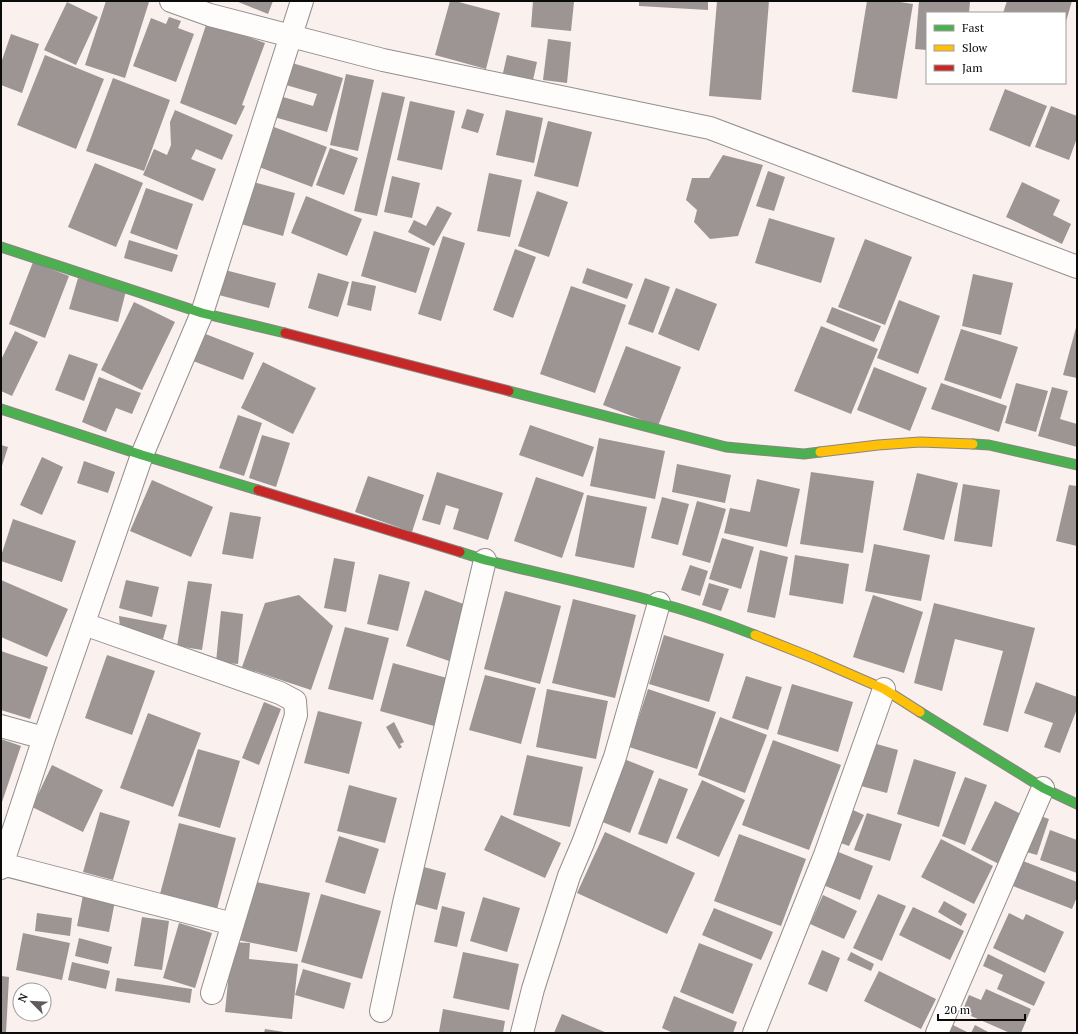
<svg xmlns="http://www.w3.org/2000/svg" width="1078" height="1034" font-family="'PT Serif',serif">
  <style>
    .building { fill: #9c9594 }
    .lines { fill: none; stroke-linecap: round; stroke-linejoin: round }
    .street-casing { stroke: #938e8d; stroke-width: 24 }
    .fast-casing { stroke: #898583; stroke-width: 11 }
    .slow-casing { stroke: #898583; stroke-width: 11 }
    .jam-casing { stroke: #898583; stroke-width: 11 }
    .street { stroke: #fefdfc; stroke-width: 22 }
    .fast { stroke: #4caf50; stroke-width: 9 }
    .slow { stroke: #ffc107; stroke-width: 9 }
    .jam { stroke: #c62828; stroke-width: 9 }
  </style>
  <rect width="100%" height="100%" fill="#faf0ed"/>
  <!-- building -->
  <path class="building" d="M106 1H145L149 2 125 78 85 65Z
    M236 1H273L268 14Z
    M450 1H455L500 13 486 69 435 55Z
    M533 1 574 2 571 31 531 27Z
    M639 1H708V10L639 6Z
    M717 1H769L761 100 709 96Z
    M867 1H894L913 4 897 99 852 92Z
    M919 1 970 2 969 13H927V50L915 49Z
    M1007 1H1072L1065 25V13H1003Z
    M67 2 98 17 76 65 44 50Z
    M169 17 181 21 178 28 194 34 176 82 133 66 151 18 166 24Z
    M207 22 265 43 242 105 245 106 236 125 180 103Z
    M11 34 39 44 22 93 1 85V63Z
    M548 39 571 42 567 83 543 80Z
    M45 55 104 79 76 149 17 125Z
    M507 55 537 62 533 80 503 73Z
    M292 63 343 78 327 132 274 117 280 96 313 106 317 94 286 85Z
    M346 74 374 80 358 151 330 145Z
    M113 78 170 100 144 171 86 151Z
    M1005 89 1047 106 1030 147 989 130Z
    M382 92 405 97 377 216 354 211Z
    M410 101 455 111 442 170 397 160Z
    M1051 106 1077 116V138L1069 160 1035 147Z
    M467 109 484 114 478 133 461 128Z
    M175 110 233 135 222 160 196 149 191 159 216 169 203 201 143 175 154 149 167 155 171 145 170 122Z
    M506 110 543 118 534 163 496 155Z
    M548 121 592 132 578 187 534 176Z
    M274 127 327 147 312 187 259 167Z
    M330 148 358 158 344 195 316 185Z
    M723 155 763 165 738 236 710 239 694 222 697 210 686 200 692 178H709Z
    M95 163 143 183 116 247 68 227Z
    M768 171 785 177 774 211 756 206Z
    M489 173 522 180 510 237 477 231Z
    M392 176 420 183 412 218 384 212Z
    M253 182 295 193 283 236 241 224Z
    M1022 182 1060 200 1053 215 1071 224 1062 244 1006 217Z
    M146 188 193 204 177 250 130 233Z
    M537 191 568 202 549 257 518 246Z
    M306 196 362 219 347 256 291 233Z
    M437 206 452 213 434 246 408 232 414 220 426 226Z
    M769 218 835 238 821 283 755 263Z
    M374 231 430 248 416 293 361 276Z
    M443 236 465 243 441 321 418 314Z
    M865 239 912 257 885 325 838 307Z
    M129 240 178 255 172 272 124 258Z
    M515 249 536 257 513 318 493 310Z
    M33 262 69 276 45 338 9 324Z
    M587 268 633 284 627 299 582 283Z
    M221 269 276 283 269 308 215 294Z
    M318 273 349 282 338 317 308 308Z
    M973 274 1013 283 1001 335 962 326Z
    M78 278 126 291 118 322 69 309Z
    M645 278 670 287 653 333 628 324Z
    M352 281 376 286 371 311 347 305Z
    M571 286 626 305 595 393 540 374Z
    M676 288 717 304 699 351 658 334Z
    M899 300 940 316 918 374 877 358Z
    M134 302 175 322 142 390 101 370Z
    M832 307 881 326 874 342 826 322Z
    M1077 324V378L1063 375Z
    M821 326 878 349 851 414 794 391Z
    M961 329 1018 347 1001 399 944 380Z
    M15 331 38 342 12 396 1 391V360Z
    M203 333 254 353 243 380 193 361Z
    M626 346 681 367 658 426 603 405Z
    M69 354 98 364 84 401 55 390Z
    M263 362 316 388 293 434 241 408Z
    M874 367 927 388 910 431 857 410Z
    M99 377 141 393 132 414 116 408 106 432 82 422Z
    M941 383 1007 406 999 432 931 409Z
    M1016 383 1048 391 1036 432 1005 423Z
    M1052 387 1068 391 1060 419 1077 424V447L1038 436Z
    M238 415 262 423 244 476 219 468Z
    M530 425 594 447 583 477 519 455Z
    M262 435 290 443 276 487 249 478Z
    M599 438 665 451 655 499 590 486Z
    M1 445 8 447 1 469Z
    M42 457 63 467 42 515 20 505Z
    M84 461 115 472 108 493 77 483Z
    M677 464 731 475 725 503 672 492Z
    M437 472 503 493 488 540 453 529 459 509 446 505 440 525 422 520Z
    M811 472 874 481 863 553 800 544Z
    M917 473 958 483 944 540 903 530Z
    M368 476 424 495 412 532 355 512Z
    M536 477 584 493 562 558 514 541Z
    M757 479 800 489 787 547 724 533 730 508 750 512Z
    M152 480 213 507 191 557 130 531Z
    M963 484 1000 490 992 547 954 541Z
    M1069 485 1077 486V546L1056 541Z
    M587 495 647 507 634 568 575 556Z
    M662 497 689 504 678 545 651 538Z
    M697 501 726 509 710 563 682 555Z
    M230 512 261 517 253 559 222 554Z
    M13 519 76 541 62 582 1 561V556Z
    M722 538 754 547 741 589 709 579Z
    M874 544 930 555 921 601 865 591Z
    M760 550 788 557 775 618 747 612Z
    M795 555 849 564 843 604 789 595Z
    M334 558 355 562 346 612 324 608Z
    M690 565 708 571 700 596 681 590Z
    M379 574 410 582 398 631 367 624Z
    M1 580 68 609 47 657 1 637Z
    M126 580 159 587 152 617 119 608Z
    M188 581 212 584 202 650 177 646Z
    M709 583 729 589 721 611 702 605Z
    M425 590 472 607 452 662 406 646Z
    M505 591 561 606 540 684 484 669Z
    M299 595 333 626 311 690 242 667 265 603Z
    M873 595 923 612 904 673 853 657Z
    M573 599 636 615 615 698 552 683Z
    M934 603 1035 628 1008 732 983 725 1003 651 955 639 942 691 914 683Z
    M221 611 243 614 238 664 216 662Z
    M119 616 167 625 163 639 120 628Z
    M345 627 389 638 373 700 328 689Z
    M664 635 724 654 709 702 649 684Z
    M1 651 48 667 30 719 1 710Z
    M107 655 155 671 132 735 85 718Z
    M393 663 447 678 434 726 380 711Z
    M485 675 536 688 521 744 469 730Z
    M746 676 782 687 768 730 732 718Z
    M1036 682 1077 697V709L1060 753 1044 747 1053 723 1024 713Z
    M792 684 853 702 838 752 777 734Z
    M547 689 608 701 596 759 536 747Z
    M648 689 716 712 697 769 629 747Z
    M264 702 281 709 259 765 242 758Z
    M318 711 362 722 349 774 304 763Z
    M148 713 201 733 173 807 120 788Z
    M720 717 767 735 745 793 698 775Z
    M394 722 404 742 400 744 402 747 399 749 386 727Z
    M1 739 21 746 1 805Z
    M773 740 841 765 809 850 742 825Z
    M873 743 898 750 887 793 861 786Z
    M198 749 240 761 220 828 178 816Z
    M527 755 583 767 570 827 513 815Z
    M624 759 654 771 630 833 600 821Z
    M914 759 956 772 939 827 897 814Z
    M52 765 103 790 83 832 32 807Z
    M965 777 987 785 965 845 942 836Z
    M659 778 688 789 667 844 638 834Z
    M702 780 745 800 719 857 676 838Z
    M349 785 397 798 385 843 337 831Z
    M995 801 1023 815 999 864 971 850Z
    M853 810 864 815 849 846 838 842Z
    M100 812 130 821 113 880 83 872Z
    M867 813 902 824 890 861 854 850Z
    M1035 814 1049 819 1037 855 1023 851Z
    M501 815 561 843 545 878 484 850Z
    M179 823 236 838 217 909 160 894Z
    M1050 830 1077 840V873L1040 860Z
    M605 832 695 873 667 934 577 893Z
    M739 834 806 859 781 926 714 901Z
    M339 836 379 849 365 894 325 882Z
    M941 839 993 866 974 904 921 877Z
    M836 851 873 866 860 900 823 885Z
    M1023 861 1077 882V897L1072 909 1013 886Z
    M424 867 446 873 437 910 415 904Z
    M251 881 310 893 297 952 238 940Z
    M321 894 381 911 362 979 301 962Z
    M878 894 906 906 882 961 853 948Z
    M83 895 115 901 109 932 77 926Z
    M823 895 857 911 844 939 810 924Z
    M483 897 520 908 507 952 470 941Z
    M944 901 967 914 961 926 938 912Z
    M442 906 465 912 457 947 434 942Z
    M913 907 964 931 950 960 899 935Z
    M714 908 773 932 761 960 702 935Z
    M37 913 72 918 70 936 35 931Z
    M1009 913 1023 920 1026 914 1064 932 1045 973 993 948Z
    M142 917 169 921 162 970 134 966Z
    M179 923 212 933 195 988 163 978Z
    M23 933 70 943 62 980 16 970Z
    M79 938 112 947 108 964 75 956Z
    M232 942 250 943 249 959 298 964 292 1019 225 1012Z
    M699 943 753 964 733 1014 680 992Z
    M822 950 840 958 827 992 808 984Z
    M463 952 519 964 509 1010 453 998Z
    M851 952 874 964 871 971 847 960Z
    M988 954 1045 982 1034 1006 997 989 1003 975 983 966Z
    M72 962 110 971 106 989 68 980Z
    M303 969 351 983 344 1009 295 995Z
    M879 971 936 999 921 1029 864 1001Z
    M1 976 9 977 6 1033H1Z
    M117 978 192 989 190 1003 115 991Z
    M986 989 1031 1009 1021 1033H1010L962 1012 969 995 981 1000Z
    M674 996 737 1022 733 1033H673L662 1028Z
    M443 1009 505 1021 503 1033H446L439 1032Z
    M562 1014 607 1033H554Z
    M953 1025 969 1033H949Z
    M975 1025 990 1033H971Z
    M265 1029 284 1032V1033H264Z"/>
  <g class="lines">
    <defs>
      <path id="street" d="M171 1 210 15 383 60 710 128 1077 267
        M84 624 280 693 295 701 296 715 212 993
        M1 726 44 738
        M2 864 233 924
        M1 868 44 738 142 455 202 313 302 1
        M381 1011 404 903 485 560
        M522 1033 533 989 569 876 583 843 615 757 659 603
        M754 1033 825 855 884 689
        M937 1033 1043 788"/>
      <path id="fast" d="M1 247 202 313 285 333
        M509 391 726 447 804 454 820 452
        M1 409 142 455 258 490
        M973 444 989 445 1077 465
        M460 552 485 560C575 582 668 600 755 635
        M920 712 1043 788 1077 804"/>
      <path id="slow" d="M820 452 878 445 920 442 973 444
        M755 635 813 658 884 689 920 712"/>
      <path id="jam" d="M285 333 509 391
        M258 490 460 552"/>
    </defs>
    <!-- street casing -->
    <use href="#street" class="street-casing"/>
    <!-- fast casing -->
    <use href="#fast" class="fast-casing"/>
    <!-- slow casing -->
    <use href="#slow" class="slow-casing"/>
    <!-- jam casing -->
    <use href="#jam" class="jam-casing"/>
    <!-- street -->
    <use href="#street" class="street"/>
    <!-- fast -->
    <use href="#fast" class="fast"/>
    <!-- slow -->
    <use href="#slow" class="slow"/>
    <!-- jam -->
    <use href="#jam" class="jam"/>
  </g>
  <!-- border -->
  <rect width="1078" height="1034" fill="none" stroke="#0b0b0b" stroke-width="4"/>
  <!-- legend -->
  <rect x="926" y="12" width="140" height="72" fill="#ffffff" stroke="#9d9d9d"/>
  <rect x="934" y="25" width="20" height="6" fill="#4caf50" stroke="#9d9d9d"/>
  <text x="962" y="32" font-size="12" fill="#0b0b0b">Fast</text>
  <rect x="934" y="45" width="20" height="6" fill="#ffc107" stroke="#9d9d9d"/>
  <text x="962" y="52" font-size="12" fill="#0b0b0b">Slow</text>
  <rect x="934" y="65" width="20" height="6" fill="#c62828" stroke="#9d9d9d"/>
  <text x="962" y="72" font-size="12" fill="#0b0b0b">Jam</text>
  <!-- north arrow -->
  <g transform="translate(32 1002) rotate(294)"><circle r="19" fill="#ffffff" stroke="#9d9d9d"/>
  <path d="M0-3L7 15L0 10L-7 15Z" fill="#5f5b5a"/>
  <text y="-6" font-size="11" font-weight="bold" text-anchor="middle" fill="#0b0b0b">N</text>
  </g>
  <!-- scale -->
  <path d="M938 1014v6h87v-6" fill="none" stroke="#0b0b0b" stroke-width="2"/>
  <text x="944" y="1014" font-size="12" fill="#0b0b0b" stroke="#ffffff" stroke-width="3" paint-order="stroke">20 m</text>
</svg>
